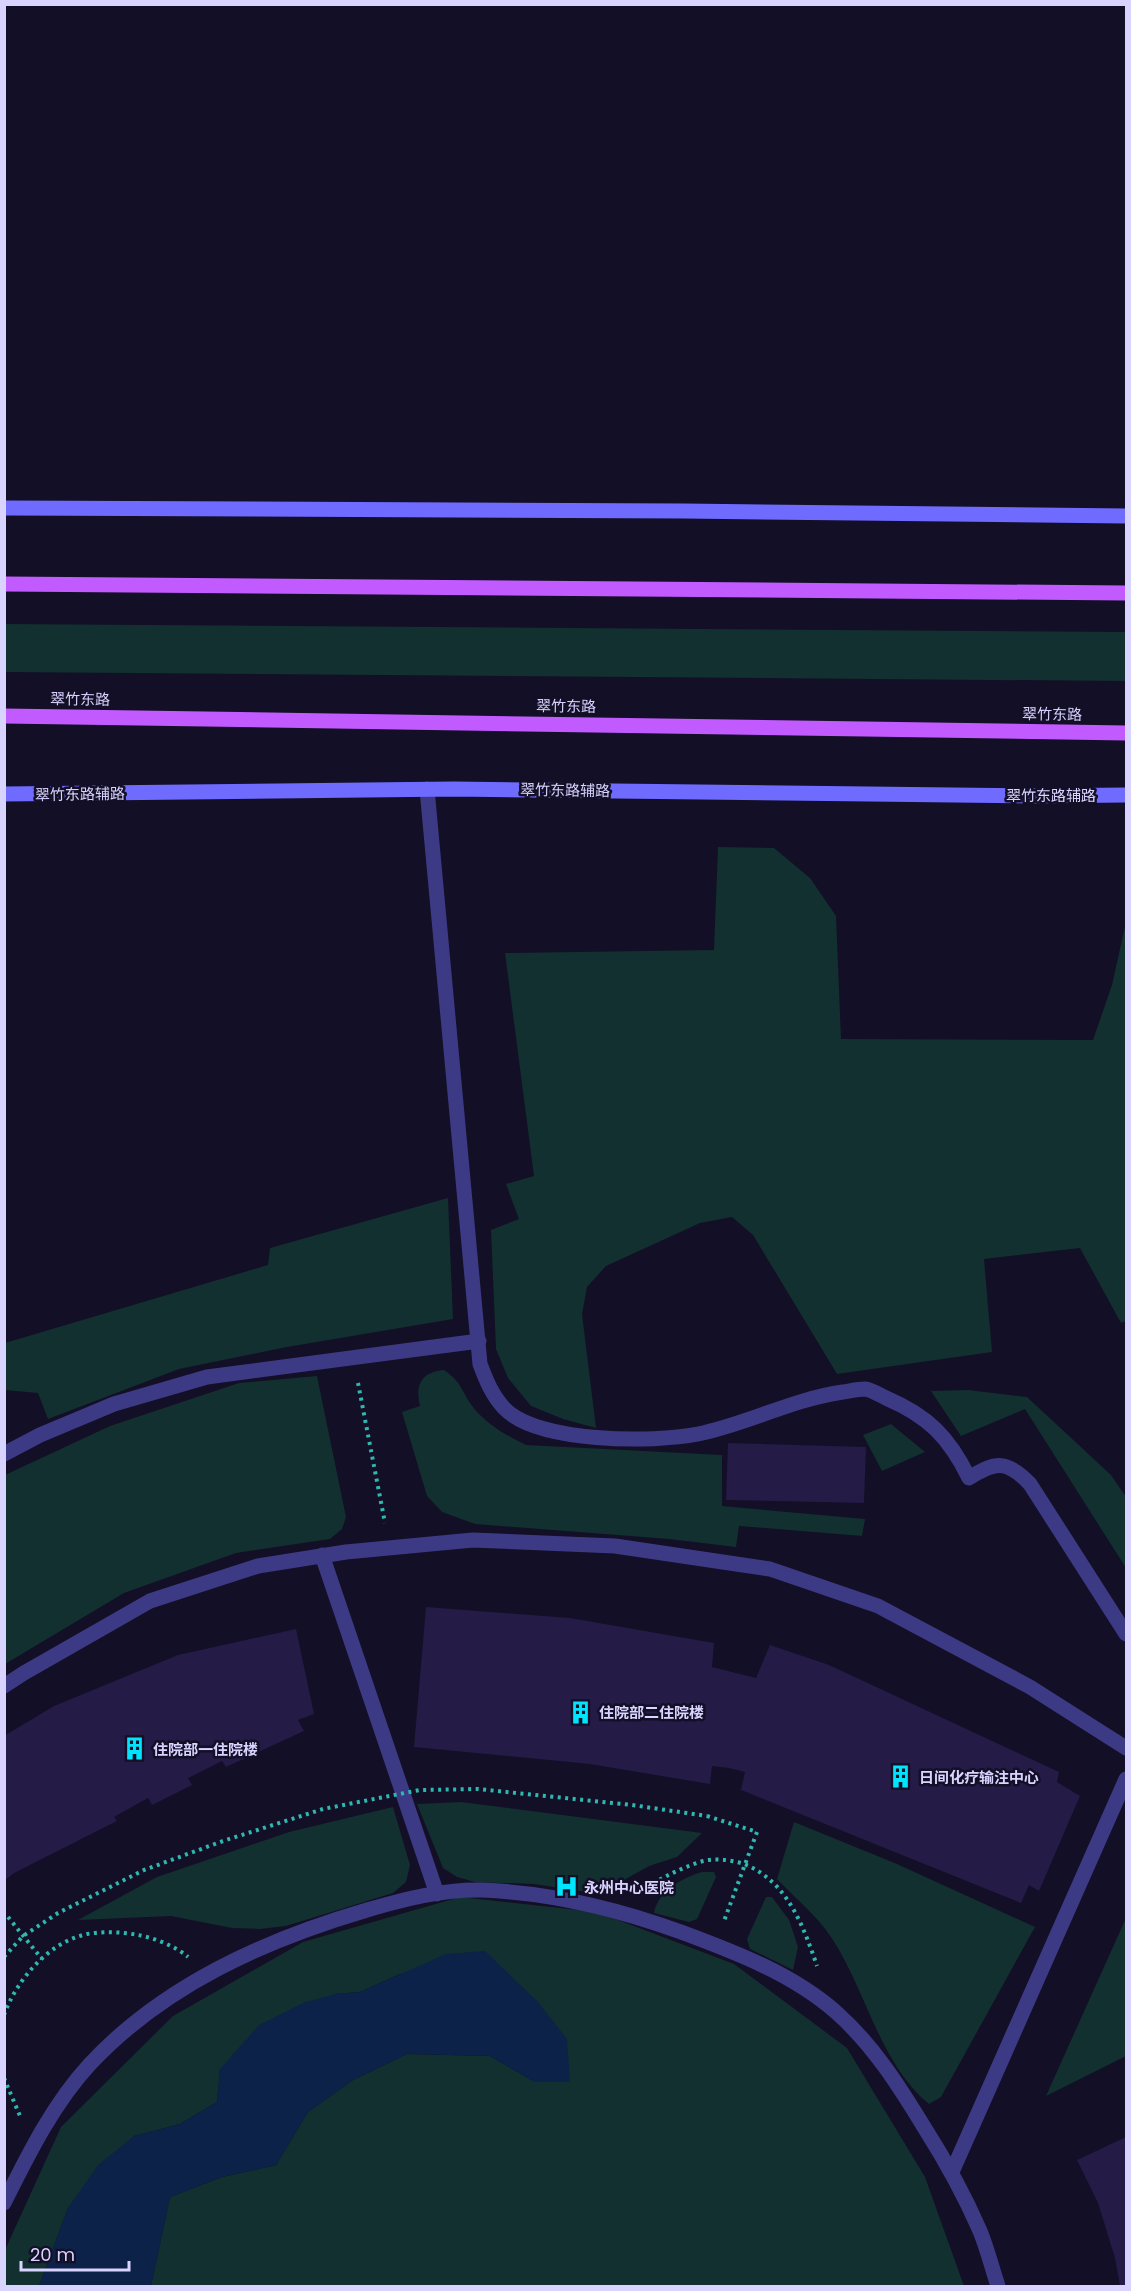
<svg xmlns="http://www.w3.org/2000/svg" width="1131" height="2291" font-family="Poppins,'Noto Sans SC',sans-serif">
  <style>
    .green { fill: #12302f }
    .water { fill: #0c2248 }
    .building { fill: #241b47 }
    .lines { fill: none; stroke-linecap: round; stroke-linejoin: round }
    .path { stroke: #2fb8b0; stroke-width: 4; stroke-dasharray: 3 4.5; stroke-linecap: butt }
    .service { stroke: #3d3a85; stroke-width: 15 }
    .secondary { stroke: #6f6bff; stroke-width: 15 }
    .primary { stroke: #c25bff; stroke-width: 15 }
    .path-bridge { stroke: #2fb8b0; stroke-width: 4; stroke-dasharray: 3 4.5; stroke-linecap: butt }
    .labels { text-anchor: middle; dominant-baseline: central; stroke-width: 5; stroke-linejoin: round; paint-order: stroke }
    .street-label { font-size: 15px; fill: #d9d4ff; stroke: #130f26 }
    .poi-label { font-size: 15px; font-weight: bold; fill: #d9d4ff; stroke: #130f26; text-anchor: start }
  </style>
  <rect width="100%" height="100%" fill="#130f26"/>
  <!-- green -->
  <path class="green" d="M5 624 1126 632V681L5 672Z
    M718 847 774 848 810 878 836 916 841 1039 1093 1040 1112 985 1126 922V1321L1121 1323 1080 1248 984 1259 992 1352 837 1374 753 1235 732 1217 700 1223 606 1266 587 1287 582 1314 596 1428 563 1419 531 1406 508 1378 496 1349 491 1230 519 1219 506 1184 534 1176 505 953 714 950Z
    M448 1198 453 1319 287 1347 179 1369 48 1419 38 1393 5 1390V1343L268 1265 270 1248Z
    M444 1370C462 1382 461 1391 473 1407 487 1425 506 1435 526 1445L722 1455V1506L865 1519 862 1536 739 1526 736 1547 669 1539 475 1524 442 1512 427 1496 402 1412 420 1406C415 1385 421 1372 444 1370Z
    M317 1376 346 1517 342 1529 330 1539 236 1553 124 1593 5 1664V1475L110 1426 239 1383Z
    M968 1390 1027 1397 1111 1475 1126 1497V1568L1025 1409 961 1436 931 1391Z
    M891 1424 925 1452 882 1471 863 1435Z
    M461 1802 702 1833 677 1857 649 1866 599 1894 534 1884 475 1882 457 1877 443 1868 417 1804Z
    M393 1807 410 1865 406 1882 393 1893 286 1926 260 1929 232 1928 171 1916 78 1920 157 1877 289 1832Z
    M794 1822 897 1864 1035 1927 941 2097 929 2104C879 2063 866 1989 831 1937 819 1918 793 1896 777 1879Z
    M702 1872H714L716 1877 697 1919 689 1922 654 1913C658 1891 682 1878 702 1872Z
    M460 1897 597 1912 734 1964 847 2048 925 2177 964 2286H151L170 2197 222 2177 276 2165 308 2112 353 2080 407 2054 490 2056 535 2082 400 1974 360 1992 335 1994 220 2069 217 2102 180 2124 134 2136 68 2208 39 2286H5V2250L61 2127 173 2016 303 1942Z
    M766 1897H772L789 1920 798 1947 793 1970 750 1949 747 1939Z
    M1126 1918V2056L1046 2096Z"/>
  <!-- water -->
  <path class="water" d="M485 1951 538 2002 567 2039 570 2082H535L490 2056 407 2054 353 2080 308 2112 276 2165 222 2177 170 2197 151 2286H39L68 2208 98 2165 134 2136 180 2124 217 2102 220 2069 259 2025 303 2003 335 1994 360 1992 446 1954Z"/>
  <!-- building -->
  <path class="building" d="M728 1443 866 1447 864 1503 726 1500Z
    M426 1607 570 1618 714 1643 712 1667 756 1678 770 1645 829 1665 1059 1772 1057 1782 1080 1796 1039 1891 1029 1885 1021 1903 741 1790 745 1772 729 1768 712 1766 710 1784 590 1764 414 1747Z
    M296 1629 314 1714 298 1720 304 1731 226 1767 222 1761 188 1778 192 1785 152 1805 148 1798 114 1817 117 1821 14 1873 4 1881V1736L54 1706 178 1655Z
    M1126 2137V2286H1120L1115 2258 1098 2203 1077 2160Z"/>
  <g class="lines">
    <!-- path -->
    <path class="path" d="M358 1383 385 1523
      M707 1816 757 1832 724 1921
      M640 1891C660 1879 680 1868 703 1861 716 1858 731 1860 744 1864 787 1881 803 1925 817 1966
      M8 1917 42 1959
      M4 2015C17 1979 49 1942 87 1934 104 1931 122 1932 138 1935 155 1938 175 1946 188 1957
      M4 2078 20 2116"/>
    <!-- service -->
    <path class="service" d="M427 789 480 1364C486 1380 492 1395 504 1408 537 1443 653 1443 698 1434 747 1424 793 1399 843 1392 850 1391 858 1389 865 1389 872 1390 880 1395 886 1398 928 1416 949 1437 969 1478 996 1461 1007 1460 1030 1484L1126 1634
      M4 1454 40 1435 114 1404 207 1377 479 1341
      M322 1555 437 1894
      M4 1686 24 1673 150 1601 258 1566 346 1552 473 1540 615 1546 770 1569 878 1606 1030 1687 1126 1748
      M952 2172 1126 1779
      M4 2203C28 2155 53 2104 90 2064 164 1985 265 1940 367 1910 405 1899 443 1889 483 1890 550 1893 618 1909 681 1932 735 1952 793 1974 837 2013 873 2045 899 2086 924 2127 945 2160 964 2194 980 2231 987 2248 992 2268 998 2286"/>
    <!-- secondary -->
    <path class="secondary" d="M4 508 684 511 1126 516
      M4 794 454 789 1030 796 1126 795"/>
    <!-- primary -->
    <path class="primary" d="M4 584 1126 593
      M4 716 1126 733"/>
    <!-- path-bridge -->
    <path class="path-bridge" d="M4 1957 23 1936 58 1913 144 1870 223 1841 323 1809 420 1790 478 1789 632 1805 707 1816"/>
  </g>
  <!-- icons -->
  <defs>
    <symbol id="building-bare" viewBox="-9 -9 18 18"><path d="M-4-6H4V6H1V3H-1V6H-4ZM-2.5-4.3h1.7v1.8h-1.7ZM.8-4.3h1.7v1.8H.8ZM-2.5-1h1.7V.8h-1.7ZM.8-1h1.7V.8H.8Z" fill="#00e5ff" stroke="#130f26" stroke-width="2.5" paint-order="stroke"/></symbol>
    <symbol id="hospital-bare" viewBox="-9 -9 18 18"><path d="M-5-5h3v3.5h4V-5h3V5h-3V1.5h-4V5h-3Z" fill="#00e5ff" stroke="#130f26" stroke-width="2.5" paint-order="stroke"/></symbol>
  </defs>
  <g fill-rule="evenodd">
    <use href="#building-bare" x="564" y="1696" width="33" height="33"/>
    <use href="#building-bare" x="118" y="1732" width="33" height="33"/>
    <use href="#building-bare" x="884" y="1760" width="33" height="33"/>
    <use href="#hospital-bare" x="550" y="1870" width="33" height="33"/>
  </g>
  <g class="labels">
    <!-- street labels -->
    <g class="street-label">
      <text transform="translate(80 699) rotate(1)">翠竹东路</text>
      <text transform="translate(566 706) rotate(1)">翠竹东路</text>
      <text transform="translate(1052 714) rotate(1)">翠竹东路</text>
      <text transform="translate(565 790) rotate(1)">翠竹东路辅路</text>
      <text transform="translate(80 794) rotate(-1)">翠竹东路辅路</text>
      <text x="1051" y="795">翠竹东路辅路</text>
    </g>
    <!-- poi labels -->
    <g class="poi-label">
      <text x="599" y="1712">住院部二住院楼</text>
      <text x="153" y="1749">住院部一住院楼</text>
      <text x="919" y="1777">日间化疗输注中心</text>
      <text x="584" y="1887">永州中心医院</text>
    </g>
  </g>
  <!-- border -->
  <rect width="1131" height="2291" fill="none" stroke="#d9d4ff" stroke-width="12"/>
  <!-- scale -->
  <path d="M21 2261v9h108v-9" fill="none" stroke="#d9d4ff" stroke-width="3"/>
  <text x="30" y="2261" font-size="18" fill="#d9d4ff" stroke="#130f26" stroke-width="4.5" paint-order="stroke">20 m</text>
</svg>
